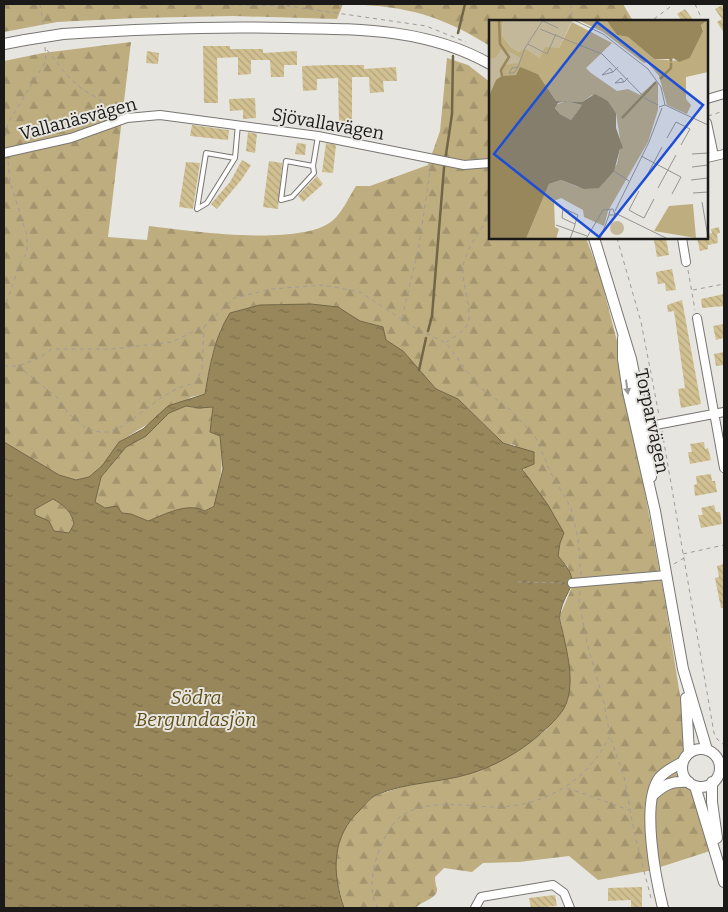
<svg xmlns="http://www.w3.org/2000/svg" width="728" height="912" font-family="Bitter,serif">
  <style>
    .forest { fill: url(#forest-firs) }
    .water { fill: url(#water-ripples); stroke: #726647; fill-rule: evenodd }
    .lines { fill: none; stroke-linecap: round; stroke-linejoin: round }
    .stream { stroke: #726647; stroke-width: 2.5 }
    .building { fill: url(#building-back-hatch) }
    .service-casing { stroke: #787672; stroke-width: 6 }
    .minor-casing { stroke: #787672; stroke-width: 10 }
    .tertiary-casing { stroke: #787672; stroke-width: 12 }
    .path { stroke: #9e9c99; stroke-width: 1; stroke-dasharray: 4 4; stroke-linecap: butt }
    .service { stroke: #fff; stroke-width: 4 }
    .minor { stroke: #fff; stroke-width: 8 }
    .tertiary { stroke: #fff; stroke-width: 10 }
    .tertiary-bridge-casing { stroke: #787672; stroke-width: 12; stroke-linecap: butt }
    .tertiary-bridge { stroke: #fff; stroke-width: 10 }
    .oneway { fill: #989898 }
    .labels { text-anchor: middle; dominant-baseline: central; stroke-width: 4; stroke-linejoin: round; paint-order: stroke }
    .street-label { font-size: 18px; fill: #1b1a19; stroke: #e7e5e0 }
    .water-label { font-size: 19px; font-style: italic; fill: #614f17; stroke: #e7e5e0 }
    .inset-river { fill: none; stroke: #98875b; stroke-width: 2.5 }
    .inset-road { fill: none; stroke: #959490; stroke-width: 1 }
    .view { fill: #1d4ed8; fill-opacity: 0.15; stroke: #1d4ed8; stroke-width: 2.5 }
    .inset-edge { fill: none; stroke: #1b1a19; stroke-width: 2.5 }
  </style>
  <defs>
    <pattern id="forest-firs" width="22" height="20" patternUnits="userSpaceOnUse" patternTransform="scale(1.25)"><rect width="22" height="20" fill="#bead7f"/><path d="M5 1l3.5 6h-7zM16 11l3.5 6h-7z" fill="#a3946d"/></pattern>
    <pattern id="water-ripples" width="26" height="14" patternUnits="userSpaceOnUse" patternTransform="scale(1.25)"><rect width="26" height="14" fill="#98875b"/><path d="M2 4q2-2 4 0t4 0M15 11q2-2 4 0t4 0" fill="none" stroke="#7b6e4a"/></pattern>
    <pattern id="building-back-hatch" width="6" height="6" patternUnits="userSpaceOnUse" patternTransform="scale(1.25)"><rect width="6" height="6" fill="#d1c091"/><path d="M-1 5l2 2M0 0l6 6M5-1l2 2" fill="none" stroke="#b3a47c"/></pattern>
  </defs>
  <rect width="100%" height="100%" fill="#e7e5e0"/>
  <!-- forest -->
  <path class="forest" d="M4 4H343L337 19 233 16 136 18 57 22 4 32Z
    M350 4H623L633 21H490V46C440 15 409 7 350 4Z
    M131 42 108 237 147 240 149 226C189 231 300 247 332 221 342 213 349 197 356 186H370L428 165 440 131 447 58 468 65 490 82V238H586L600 275 618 345 629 420 640 466 664 595 682 708 685 748 680 760 679 775 692 791 710 851 648 871 598 880 569 856 519 862 483 863 472 872 444 868 435 877C435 882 436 885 437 889 438 899 421 901 416 908H344L337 881 334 859 341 835 356 813 374 796 405 786 469 774 524 747 546 730 566 705 570 680 560 615 572 587 568 567 558 556 560 543 548 505 527 479 515 445 503 443 458 399 436 389 403 351 386 340 383 327 360 321 338 307 277 304 221 328 212 355 205 394 191 397 119 442 102 466 89 477 76 480 59 475 4 442V61L43 53Z
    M186 406 199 408 213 407C212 418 218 426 220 437 224 461 221 482 214 505L205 511 179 509 148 521C130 513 112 513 95 502L101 477 126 447 146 436 169 413Z
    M53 499C64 505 72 512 74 524L69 533 54 531 49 521 35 515V509Z"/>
  <!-- water -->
  <path class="water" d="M311 304 338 307 360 321 383 327 386 340 403 351 436 389 458 399 503 443 534 452V464L522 469 548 505 564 533 560 543 558 556C585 586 565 586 560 614 559 618 561 625 562 629 567 652 575 681 566 704 562 715 547 728 538 736 518 753 495 766 469 774 439 783 406 782 376 795 370 798 365 805 360 810 331 837 332 873 344 908H4V442L59 475 76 480 89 477 102 466 119 442 143 429 168 406 205 394C210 365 214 338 230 313L260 305ZM186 406 199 408 213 407 210 432 220 436 223 469 214 506 205 511C187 502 166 514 148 521L131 514 122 513 117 506 105 508 95 502 101 477 126 447 146 436 169 413ZM53 499C64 505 72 512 74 524L69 533 54 531 49 521 35 515V509Z"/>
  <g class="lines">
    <!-- stream -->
    <path class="stream" d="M458 33 465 4
      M428 331 432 316 444 168 452 114 453 56
      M419 370 426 338"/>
  </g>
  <!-- building -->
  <path class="building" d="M724 4V33L717 22 722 19 715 9Z
    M685 9 694 21H682L677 14Z
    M203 46H230V49H263V53L297 51V65H284V77H271L270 60H251V74L238 75V57L217 58 218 103H204Z
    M147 51 159 53 158 64 146 63Z
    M329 65H364V69L396 67 397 81H383L384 92 370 93 369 77H352V122H339L338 78 317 79V90L303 91 302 66Z
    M255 98 256 118 243 119V110L230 111 229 99Z
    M192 125 229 130 228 140 190 136Z
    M248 132 257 134 255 153 246 151Z
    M297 143 306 144 305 155 295 154Z
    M326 143 336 145 333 173 322 172Z
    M242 160 251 165 242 179 217 209 211 204 230 182Z
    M269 161 282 163 278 209 263 207Z
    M186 162 200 163 193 209 179 207Z
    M317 176 323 184 303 202 298 196Z
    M719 227 720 233 717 234 718 243 708 245V249L700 251 697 238H707V234L712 233 711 229Z
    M666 238 669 255 657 257 654 240Z
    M672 269 676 290 666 291 665 283 658 284 656 272Z
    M724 294V306L702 308 701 299Z
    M682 300 701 404 681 408 678 389 685 388 674 311 668 312 667 305Z
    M724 324 723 338 716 340 713 326Z
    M724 352V365L716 366 714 354Z
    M704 442 705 449 708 448 711 460 690 464 688 452H692L690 444Z
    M711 474 712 481H715L717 492 695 496 694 485 697 484 696 476Z
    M714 505 716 512H720L722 524 701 528 698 515H703L701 508Z
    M724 564V608H721L715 578 719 577 717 566Z
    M642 887V908H631V900L608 901V888Z
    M555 895 557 906 531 908 529 898Z"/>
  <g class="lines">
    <defs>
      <path id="service" d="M235 158 207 203 197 209 206 153 235 158 238 124
        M313 166 314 173 292 197 281 200 286 161 313 166 318 136"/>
      <path id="minor" d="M707 99 724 94
        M707 123 714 156
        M4 153 71 138 127 118 160 115 318 136 464 165 490 163
        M707 158 724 154
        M682 238 686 262
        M697 318 724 468
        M640 428 724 412
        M572 583 667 575
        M475 908 481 897 553 885 564 893 570 908"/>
      <path id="tertiary" d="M63 34C138 29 213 26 287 28 358 29 426 28 490 64
        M4 44 25 40
        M594 238 631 359 645 427 651 477
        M623 338V359L628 392 655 511 683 669 707 750
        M686 698 689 753
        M682 768a19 19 0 1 1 38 0a19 19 0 1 1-38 0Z
        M712 782V802L717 838
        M695 786 724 882
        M653 795C665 784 672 781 689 782
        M663 908C656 880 640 801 660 777 666 771 675 766 683 762"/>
    </defs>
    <!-- service casing -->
    <use href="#service" class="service-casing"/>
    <!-- minor casing -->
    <use href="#minor" class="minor-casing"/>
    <!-- tertiary casing -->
    <use href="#tertiary" class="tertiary-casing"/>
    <!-- path -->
    <path class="path" d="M40 4 44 28
      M190 4 288 6 426 26 466 42
      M288 4V6L298 4
      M571 4 572 21
      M695 4 700 15
      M654 19 674 4
      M47 50C56 61 65 74 75 83 90 97 105 98 115 115
      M708 116 724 111
      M4 144 8 123 46 61 45 47
      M617 238 641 322 659 415
      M688 270 695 310
      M693 290 724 284
      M4 310 20 264 27 252V235L10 182 8 161
      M402 318 419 246 431 165
      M446 342C453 338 463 332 467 325 474 312 461 283 463 267 466 248 480 231 490 216
      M4 366H18L37 359 52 349H113L172 342 205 326 234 298 272 289 323 285 360 292 415 328 446 343 478 386 512 411 536 438 551 473 571 508 578 538 581 575
      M18 366 59 399 68 413 87 429 100 432H109L123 426 161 398 178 388 195 383 202 370 204 327
      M662 431 714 733 717 739 724 745
      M683 554 724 545
      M674 564 684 558
      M518 582 564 583
      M580 591 579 601 587 643 604 703 610 736 624 777 635 836 651 898
      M567 788 629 810
      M378 908C363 886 379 842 394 823 400 814 413 809 423 807 446 802 469 806 492 807 541 808 588 782 609 737"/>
    <!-- service -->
    <use href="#service" class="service"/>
    <!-- minor -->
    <use href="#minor" class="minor"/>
    <!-- tertiary -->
    <use href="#tertiary" class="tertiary"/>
    <defs>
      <path id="tertiary-bridge" d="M25 40 63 34"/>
    </defs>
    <!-- tertiary-bridge casing -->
    <use href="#tertiary-bridge" class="tertiary-bridge-casing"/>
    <!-- tertiary-bridge -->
    <use href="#tertiary-bridge" class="tertiary-bridge"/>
  </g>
  <!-- one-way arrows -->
  <defs><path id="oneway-solid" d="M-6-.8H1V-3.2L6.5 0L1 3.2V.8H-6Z" transform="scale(1.25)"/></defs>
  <use class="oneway" href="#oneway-solid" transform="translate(627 387) rotate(82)"/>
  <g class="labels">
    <!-- street labels -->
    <g class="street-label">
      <text transform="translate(78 119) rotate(-15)">Vallanäsvägen</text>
      <text transform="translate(328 124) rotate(10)">Sjövallavägen</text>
      <text transform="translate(652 421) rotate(78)">Torparvägen</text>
    </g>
    <!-- water labels -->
    <g class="water-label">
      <text x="196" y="697">Södra<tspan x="196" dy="22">Bergundasjön</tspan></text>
    </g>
  </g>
  <!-- overview -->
  <g transform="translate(489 20)">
    <rect width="219" height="219" fill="#e7e5e0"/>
    <path d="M14 0H81L83 1 70 28H57L51 38 36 30 30 32 22 27 13 15ZM121 208a7 7 0 1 1 14 0a7 7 0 1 1-14 0Z" fill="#c3b89a"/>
    <path d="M0 0H14L13 15 22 27 30 32 36 29 51 38 56 27 70 28 83 2 123 23 97 48 102 53 128 71 139 69 151 75 167 61 169 64V90L159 122 119 191 115 206 95 197 94 190 72 178 65 181 66 207 70 209 67 219H37L60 164 72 160 89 167 110 168 128 144 132 125 127 93 119 81 103 75 93 82 67 81 49 54 41 51 7 60 0 86ZM89 0H117L128 15 139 17 165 39 192 41 201 38 214 10 212 5 219 0V52L197 57V79L202 85 198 94 178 85 170 56 158 42 155 43 114 12ZM76 81 93 85 82 100 71 94 65 86ZM204 184 207 218 165 211 180 186Z" fill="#bead7f"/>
    <path d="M13 28 32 38 30 43 15 45 13 56 7 60 1 74 0 86 1 39 7 37Z" fill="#c3b89a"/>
    <path d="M117 0H219L212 5 214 11 201 38 190 42 184 38 182 43 180 39H165L139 17 128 15ZM31 47 49 54 67 81 93 82 106 74 119 81 127 93V108L134 128 131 129 125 151 110 168 95 169 72 160 60 164 37 219H0L1 74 7 60 13 56 27 55ZM76 81 93 85 82 100 71 94 66 88 69 83Z" fill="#98875b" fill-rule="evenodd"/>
    <path class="inset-river" d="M10 0 11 24 20 37 12 50 13 56M171 59 182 48V43M133 98 167 62"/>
    <path class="inset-road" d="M85 0 114 14 159 49 172 67 176 85 170 87M54 1 69 8M51 9 113 34 157 79 169 85M39 24 58 34 67 14M29 47 23 48 20 53H25L29 47 30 44 36 28 54 0M124 52 113 55 121 48 124 52 129 47M135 62 126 63 132 58 135 62 139 58M176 85 219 105M178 118 187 102 201 109 192 125M160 122 173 88M203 134 219 133M152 136 192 157 183 174M203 147 219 145M125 151 140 161M202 160 219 158M155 161 173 127M169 168 187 135M150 171 140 190 147 194 155 198 165 179M204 173 219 172M213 182 219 217M126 191 160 122M126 193 179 219M67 205 98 216M81 219 86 205V204L89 195 74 188 73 198 86 204M97 219 114 190 124 189 126 195H120L121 190M111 219 120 195"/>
    <path class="view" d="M108 2 214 85 110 217 5 134Z"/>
    <rect width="219" height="219" class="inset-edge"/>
  </g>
  <!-- border -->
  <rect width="728" height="912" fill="none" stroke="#1b1a19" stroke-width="10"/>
</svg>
